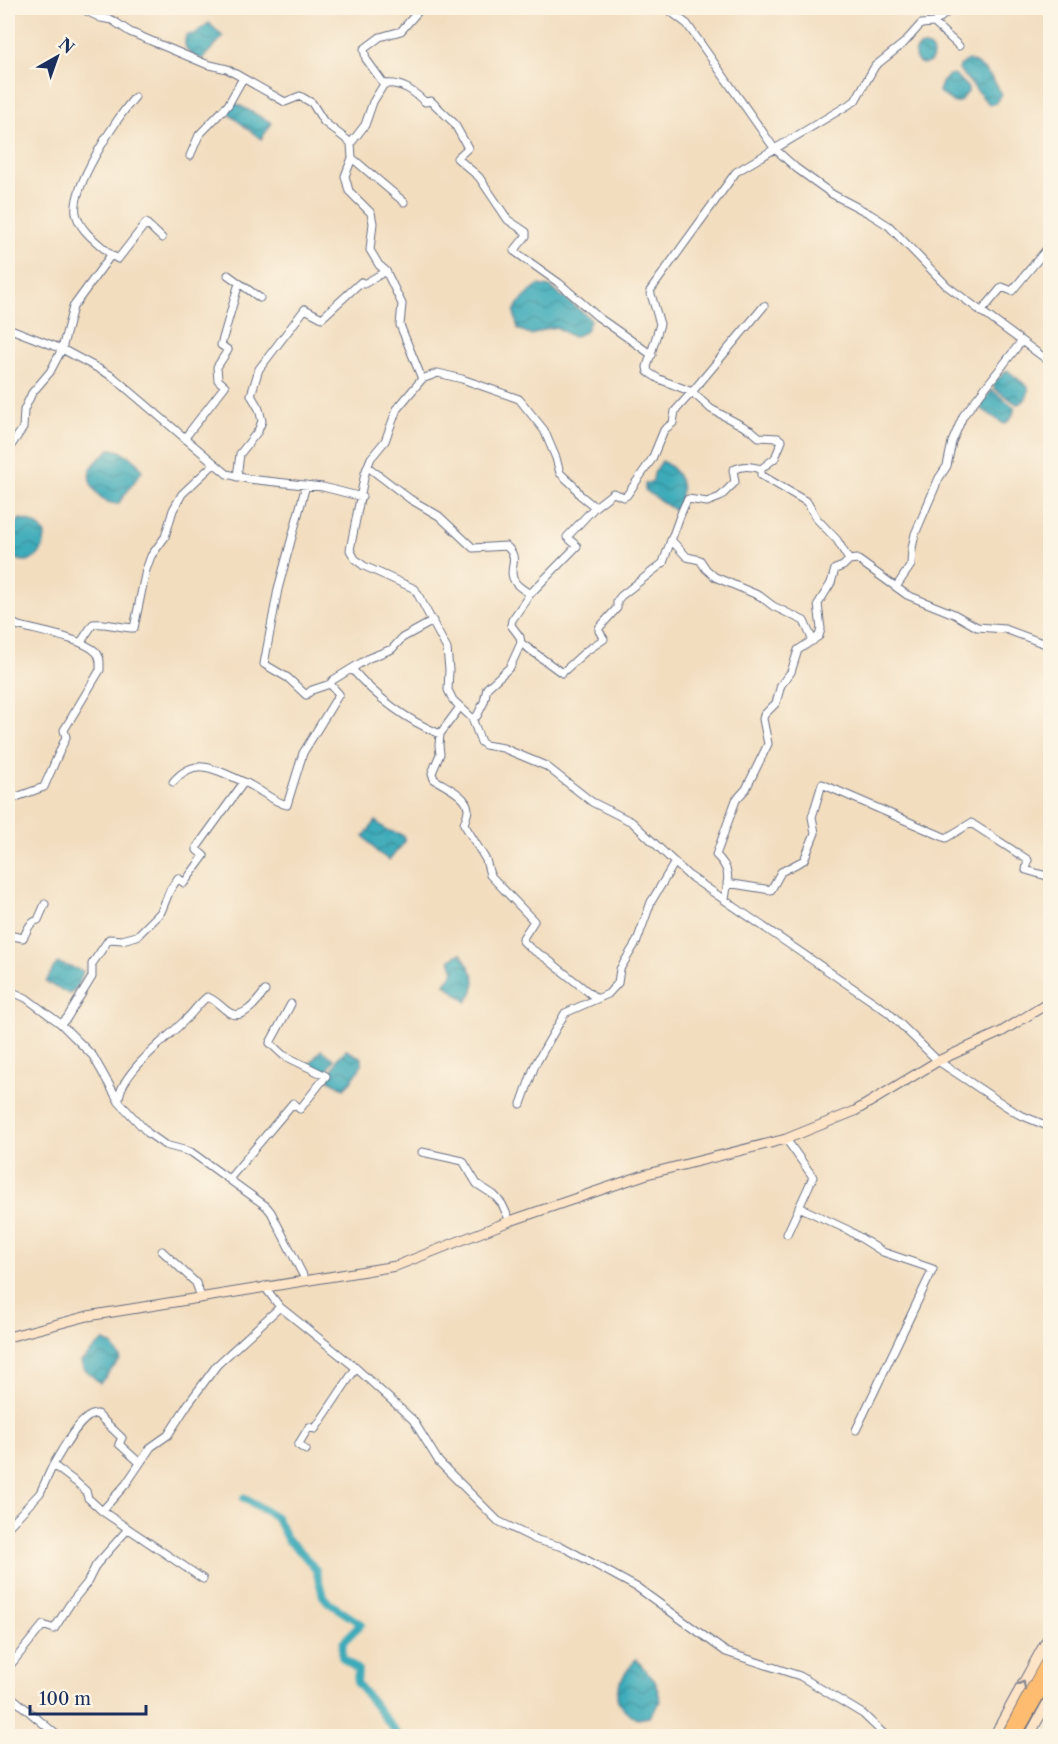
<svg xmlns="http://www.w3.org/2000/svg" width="1058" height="1744" font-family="'Libre Caslon Text',serif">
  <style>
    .water { fill: url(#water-waves); stroke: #2c6d8c; stroke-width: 1.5 }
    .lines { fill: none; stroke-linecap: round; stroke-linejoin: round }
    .canal { stroke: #3cabb9; stroke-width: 8 }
    .minor-casing { stroke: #666c80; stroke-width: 9 }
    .secondary-casing { stroke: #666c80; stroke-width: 11 }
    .trunk-casing { stroke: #666c80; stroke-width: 13 }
    .minor { stroke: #fff; stroke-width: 7 }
    .secondary { stroke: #fee4c6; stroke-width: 9 }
    .trunk { stroke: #fdbc70; stroke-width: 10 }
    .oneway { stroke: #8c8a92 }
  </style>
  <defs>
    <pattern id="water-waves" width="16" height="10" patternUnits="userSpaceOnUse" patternTransform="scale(1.5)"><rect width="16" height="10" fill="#3cabb9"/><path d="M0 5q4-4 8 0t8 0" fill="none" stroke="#328c9a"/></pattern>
  </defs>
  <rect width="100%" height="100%" fill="#fcf5e5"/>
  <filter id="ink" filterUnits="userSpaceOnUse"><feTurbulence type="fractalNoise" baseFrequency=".0167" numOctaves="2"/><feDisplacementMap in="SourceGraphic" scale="12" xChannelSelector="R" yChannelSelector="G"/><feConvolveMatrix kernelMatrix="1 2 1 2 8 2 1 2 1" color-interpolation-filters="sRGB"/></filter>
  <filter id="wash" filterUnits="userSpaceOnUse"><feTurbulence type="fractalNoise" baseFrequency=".008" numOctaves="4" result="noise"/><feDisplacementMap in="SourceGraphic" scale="24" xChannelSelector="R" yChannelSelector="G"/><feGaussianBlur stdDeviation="1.35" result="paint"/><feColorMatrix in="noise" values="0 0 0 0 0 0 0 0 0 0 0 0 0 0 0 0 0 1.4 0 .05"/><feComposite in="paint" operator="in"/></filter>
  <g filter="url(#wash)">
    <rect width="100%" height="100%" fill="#f2ddbf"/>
    <!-- water -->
    <path class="water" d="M209 23 223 37 202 59C189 56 182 48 186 35L194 34Z
      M915 55a9 9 0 1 1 18 0a9 9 0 1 1-18 0Z
      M968 60C982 64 996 81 1001 94L996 103 990 105 986 101 959 70V66Z
      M954 74 968 88V92L959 102 954 103 939 92 942 83 949 75Z
      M235 103 272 123 261 139 228 113Z
      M538 285 550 287 591 319 585 332 573 337 556 327 545 329 532 335 518 329 514 312 518 304Z
      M1007 370 1028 387C1030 395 1025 402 1017 404L994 388V383Z
      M992 390 1014 407C1015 414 1010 421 1004 424L979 407Z
      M110 449C122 449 137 460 142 471L118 504C108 503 103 501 97 493 80 472 94 464 110 449Z
      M662 461C682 472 688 491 674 510L645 490V484L653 481 654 473Z
      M20 519C31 521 39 524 45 535 44 559 26 569 8 553V532Z
      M376 821 386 830 400 834 405 838 404 843 389 860 377 852 364 836Z
      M461 953C473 975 482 978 467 1002L445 984 454 971 450 959Z
      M58 963 83 971C82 979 76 990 69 994L46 982 54 967Z
      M321 1050 334 1059 326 1073 309 1065Z
      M346 1050 362 1058C362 1069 352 1081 344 1088L329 1080V1077L338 1058Z
      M104 1341 113 1346 120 1357V1360L100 1383 83 1368 81 1362 97 1346Z
      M636 1659 655 1681 661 1701 649 1717 637 1719C631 1714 621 1709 619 1703 611 1688 628 1670 636 1659Z"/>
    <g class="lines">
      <!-- canal -->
      <path class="canal" d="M244 1498 276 1517 287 1539 303 1554 316 1570 323 1596 329 1603 361 1624 343 1642 342 1657 358 1670 357 1683 399 1736"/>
    </g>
  </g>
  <g filter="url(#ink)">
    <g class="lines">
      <defs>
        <path id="minor" d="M80 8 101 18 112 20 130 32 206 64 227 69 285 102 300 96 312 103 324 122 351 143 352 158 345 176 349 191 371 213 373 223 370 250 379 265 386 271 402 304 400 325 422 379 397 409 385 441 371 458 365 473 350 550 355 559 364 566 415 589 447 649 449 670 448 690 453 700 472 718 481 742 485 745 503 748 546 766 592 802 632 822 688 875 888 1012 938 1061 1018 1114 1050 1127
          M666 8 687 24 774 148 796 168 832 194 870 214 889 226 947 286 1050 362
          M934 23 959 46
          M384 84C402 82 413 91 425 102L431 101 454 123 468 148 457 158 479 177 508 220 526 232V236L514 251 559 283 598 317 652 355
          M351 143 365 125 373 102 384 84 366 59 364 49 380 37 401 31 421 8
          M190 156 199 135 228 105 243 78
          M352 158 404 202
          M1050 231V233
          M111 255C99 243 83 234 77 217 67 192 118 116 135 97
          M228 275 239 283
          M764 306 692 392 659 379 648 372 647 367 660 324 650 291 736 172 855 101 875 66 904 43 921 24 934 23 952 8
          M981 312 1002 287 1012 291 1050 245
          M8 328 62 349 112 376 227 474 248 479 323 487 362 497
          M422 379 438 373 462 379 519 399 544 430 556 458 560 473 575 487 580 495 595 507 567 537 577 546 530 594 512 620 511 625 520 637 521 643
          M184 439 225 386 218 380 217 367 228 350 221 345 239 283 260 298
          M8 450 23 428 24 410 32 393 50 372 62 349 73 307 111 255 118 259 146 223 162 238
          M368 467 410 499 439 516 473 548 506 546C522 559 506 569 515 582 518 587 526 591 530 594
          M761 469C750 466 743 465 733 470L735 482 720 497 707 502 688 499C682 507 676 529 671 540L687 557 700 560 706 569 715 577 760 596 773 606 804 621 813 641
          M237 477 240 454 258 431 262 421 259 409 251 395 259 369 305 309 322 318 361 282 364 284 386 271
          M306 485 278 589 264 664 288 678 306 695 312 690 330 684
          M595 507 613 493 624 497 627 495 652 459 664 430 673 423 675 411 692 392 711 409 752 431 759 437 778 438 782 441 775 458 761 469V475L807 502 817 519 837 540 849 560 857 559 907 595 954 614 977 627 1005 629 1048 645 1050 643
          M896 587 911 565 912 548 915 534 939 478 947 466 952 442 963 416 1021 342
          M8 618 16 625C36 631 82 638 96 652 101 657 100 663 100 670L64 730 66 737 44 787 8 800
          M81 642 93 624C107 622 120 628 134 628L146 570 151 556 165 537 173 510 182 494 214 464
          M352 669C377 698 404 719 440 734
          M460 707 440 734 439 745 440 754 432 773 434 779C444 786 467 795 468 809 468 814 465 820 464 824L486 860 490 875 534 921 523 938V941L530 948 547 959 597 999
          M472 718 477 716 484 702 487 688 510 667 521 643 562 673 586 651 604 639 599 631V628L617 608V601L621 596 663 563 671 540
          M173 782C196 755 216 770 244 782
          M727 883 771 890 781 872 804 860 815 833 812 817 822 784 946 838 971 823 1028 860 1026 870 1050 877
          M725 899C728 880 732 870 716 855L736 800 746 789 768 744 763 719 764 715 776 703 781 685 791 672 798 650 819 636 821 629 818 604 831 583 835 569 843 566 849 560
          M8 935 23 938C28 930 28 923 38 920L45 904
          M8 990 26 998 61 1024 93 1056 119 1102 148 1133 165 1145 191 1152 266 1206 271 1212 306 1281
          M61 1024 67 1018 92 977V964L109 939 122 940 137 936 161 912 170 890 178 878 184 883 204 856 197 850V847L244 782C259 788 271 801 287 805L303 753 339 694 330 684 333 680 369 658 392 649 402 638 433 621
          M119 1102C117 1075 167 1039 185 1020 193 1013 199 1003 207 997 215 999 220 1006 227 1011 241 1023 257 1002 265 991
          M521 1104 535 1065 565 1013 608 994 618 983 620 969 637 941 651 902 675 862
          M786 1139 813 1177 787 1234
          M422 1152 463 1161 477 1184 494 1195 502 1204 510 1221
          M229 1179 293 1103 300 1109 326 1076 283 1055 270 1043 291 1004
          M799 1207 848 1230 883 1252 933 1269 856 1430
          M162 1251 196 1283 201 1297
          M264 1286 280 1307 356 1368 413 1420 439 1462 498 1521 537 1540 563 1547 638 1588 726 1652 800 1676 863 1714 886 1736
          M306 1450 298 1445 309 1427 315 1429 356 1368
          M102 1511 88 1498 86 1491 77 1483 53 1465C61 1452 81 1413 97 1414L122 1438 119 1444 140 1463
          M8 1527 40 1493 53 1465
          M203 1579 102 1511 126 1484 151 1447 168 1435 188 1404 217 1365 280 1307
          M8 1668 43 1625 54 1629 70 1604 87 1583 96 1565 128 1529
          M8 1694 58 1736"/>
        <path id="secondary" d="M8 1337 88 1316 396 1266 510 1221 647 1174 786 1139 855 1111 938 1061 1001 1032 1050 1002
          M994 1736 1050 1634
          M1029 1736 1050 1698"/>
        <path id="trunk" d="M1006 1736 1050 1655
          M1016 1736 1050 1676"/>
      </defs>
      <!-- minor casing -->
      <use href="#minor" class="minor-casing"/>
      <!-- secondary casing -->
      <use href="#secondary" class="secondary-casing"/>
      <!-- trunk casing -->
      <use href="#trunk" class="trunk-casing"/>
      <!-- minor -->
      <use href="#minor" class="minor"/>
      <!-- secondary -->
      <use href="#secondary" class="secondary"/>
      <!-- trunk -->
      <use href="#trunk" class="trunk"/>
    </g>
    <!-- one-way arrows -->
    <defs><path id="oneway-chevron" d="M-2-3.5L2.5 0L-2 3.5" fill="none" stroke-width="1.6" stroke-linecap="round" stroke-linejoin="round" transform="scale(1.5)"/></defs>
    <use class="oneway" href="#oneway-chevron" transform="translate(1022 1685) rotate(-61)"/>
  </g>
  <!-- margin -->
  <rect width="1058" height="1744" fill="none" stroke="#fcf5e5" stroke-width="30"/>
  <!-- north arrow -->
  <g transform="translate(57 57) rotate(40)" stroke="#fcf5e5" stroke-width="4.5" paint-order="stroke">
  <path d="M0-4.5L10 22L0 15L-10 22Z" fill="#1b2f5e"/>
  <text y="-9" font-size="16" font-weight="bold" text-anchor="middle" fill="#1b2f5e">N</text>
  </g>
  <!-- scale -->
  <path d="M30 1705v9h116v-9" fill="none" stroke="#1b2f5e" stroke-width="3"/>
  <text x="39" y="1705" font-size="18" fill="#1b2f5e" stroke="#fcf5e5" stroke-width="4.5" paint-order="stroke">100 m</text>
</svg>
